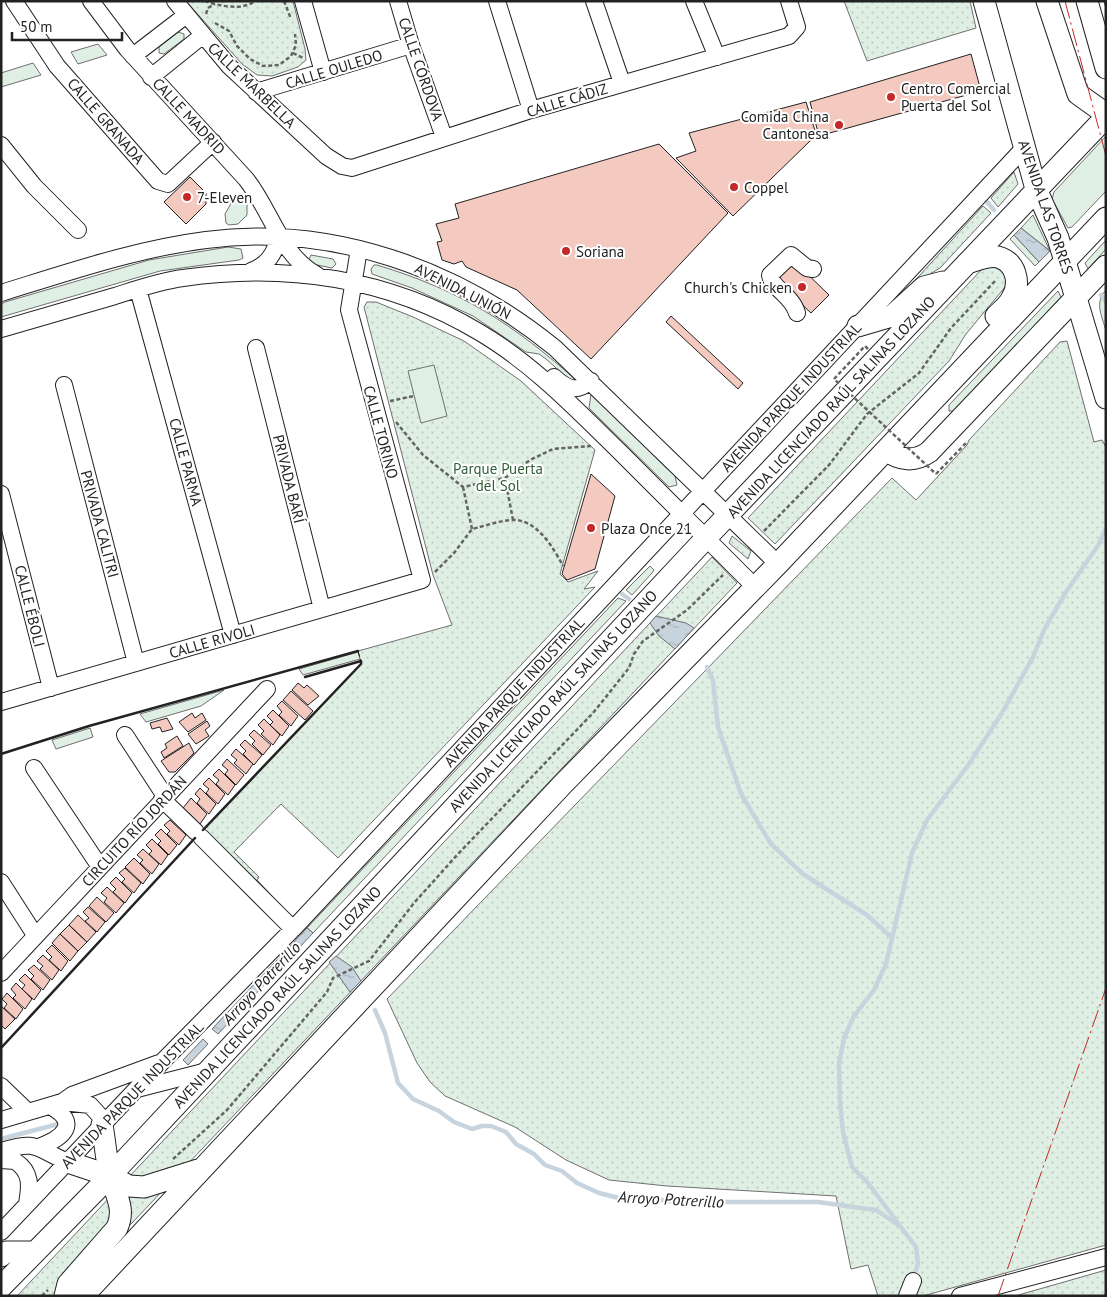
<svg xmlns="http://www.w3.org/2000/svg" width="1107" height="1297" font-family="'PT Sans',sans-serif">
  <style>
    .grass { fill: url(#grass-dots); stroke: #6f6f6f }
    .garden { fill: #e0efe3; stroke: #6f6f6f }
    .water { fill: url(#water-ripples); stroke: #6f6f6f }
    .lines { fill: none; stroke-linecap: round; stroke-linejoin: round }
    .stream { stroke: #c7d3dd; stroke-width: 4.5 }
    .building { fill: #f3c9c0; stroke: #222 }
    .minor-casing { stroke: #222; stroke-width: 18 }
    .major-casing { stroke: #222; stroke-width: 23 }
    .path { stroke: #646464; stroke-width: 2.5; stroke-dasharray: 4 2.5; stroke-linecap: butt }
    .minor { stroke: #fff; stroke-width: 16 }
    .major { stroke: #fff; stroke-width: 21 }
    .path-bridge { stroke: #646464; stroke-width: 2.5; stroke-dasharray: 4 2.5; stroke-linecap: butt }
    .fence { stroke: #222; stroke-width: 1; stroke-dasharray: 6 2.5; stroke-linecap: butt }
    .wall { stroke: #222; stroke-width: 2.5 }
    .power { stroke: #c62828; stroke-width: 1; stroke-dasharray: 18 4 2.5 4; stroke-linecap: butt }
    .poi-dot { fill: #c62828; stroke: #fff; stroke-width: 2 }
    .labels { text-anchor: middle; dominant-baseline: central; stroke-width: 4; stroke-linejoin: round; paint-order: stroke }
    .street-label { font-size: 15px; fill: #222; stroke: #fff }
    .poi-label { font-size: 15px; fill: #222; stroke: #fff; text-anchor: start }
    .park-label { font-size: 15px; fill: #2f5e38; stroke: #fff }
    .water-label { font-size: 16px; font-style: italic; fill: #222; stroke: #fff }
  </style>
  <defs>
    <pattern id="grass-dots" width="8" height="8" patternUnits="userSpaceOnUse" patternTransform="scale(1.25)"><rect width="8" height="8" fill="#e0efe3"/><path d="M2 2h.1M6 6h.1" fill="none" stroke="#c0cdc2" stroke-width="1.8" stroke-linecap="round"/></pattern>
    <pattern id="water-ripples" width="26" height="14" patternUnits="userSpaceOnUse" patternTransform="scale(1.25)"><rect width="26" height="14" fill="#c7d3dd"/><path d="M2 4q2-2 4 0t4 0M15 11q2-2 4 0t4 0" fill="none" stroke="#abb5bd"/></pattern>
  </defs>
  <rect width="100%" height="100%" fill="#fff"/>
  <!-- grass -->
  <path class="grass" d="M186 1H293L305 49 306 60 298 67 272 76 257 75 242 64Z
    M844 1H970L976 28 867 61Z
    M1014 172 1018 184 998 207 991 198Z
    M983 206 991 213 940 268 917 282 889 309Z
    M994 267C1003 271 1007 276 1006 286L966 334 949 361 775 544 748 518 983 268Z
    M367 302H376L413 317 464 341 521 381 595 450 560 574 568 582 598 571 584 589 595 587 338 858 281 804 234 852 259 877 257 880 286 911 201 832 361 664 358 651 452 625 433 575 364 307Z
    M1067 341 1094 442 1102 440 1106 447V1245L923 1296H878L868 1265 851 1269 836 1196 667 1186 609 1180 566 1160 515 1127 445 1096 430 1082 417 1063 387 999 892 478 916 500 967 445 969 440 1060 342Z
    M732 536 751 551 748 559 729 543Z
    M712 557 737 583 63 1296H17Z
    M1106 1270V1296H1015Z"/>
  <!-- garden -->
  <path class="garden" d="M178 32 184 34V39L164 54 159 53V47Z
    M98 44 107 55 78 64 71 52Z
    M33 63 41 75 1 87V73Z
    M1106 136V191L1072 227 1068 228 1052 199 1054 192Z
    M242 196 247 200V215L238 224 229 225 226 223 225 214 234 198Z
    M1033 215 1050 251 1021 228Z
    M1014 235 1039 262 1035 266 1010 239Z
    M1106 240V249L1088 269 1085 263Z
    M228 247 241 249 243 258 239 260 160 271 1 317V304L5 302 149 260Z
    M311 255 333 259 336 264 332 268 312 264 309 259Z
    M374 265H377C460 290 514 324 578 382L575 385 546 359 539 354 526 352 473 316 412 288 372 274 371 269Z
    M1106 290V331C1102 316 1094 302 1106 290Z
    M1058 291 1061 297 954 411H949V405Z
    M434 365 447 416 421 423 408 371Z
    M591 394 675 476 677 485 669 487 589 408Z
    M650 566 654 570 652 573 632 595 626 590Z
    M618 598 626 601 313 933 307 928Z
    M358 652 360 659 303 675 299 669Z
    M224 690 201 706 146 722 140 714Z
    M90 728 93 737 56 749 52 740Z"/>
  <!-- water -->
  <path class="water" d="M1021 228 1050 251 1039 262 1014 235Z
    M656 616 686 623 694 628 675 649 659 636 650 623Z
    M307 928 313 933 218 1034 212 1029Z
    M336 956 352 967 361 981 350 992 329 962Z
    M203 1039 208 1044 188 1065 183 1060Z"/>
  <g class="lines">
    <!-- stream -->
    <path class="stream" d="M987 202 994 210
      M1101 295 1106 302
      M622 594 629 599
      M707 667 713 681 718 727 741 794 771 844 803 874 867 915 889 935
      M375 1010 385 1033 398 1083 413 1099 439 1111 454 1122 472 1129 482 1126H491L506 1132 516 1144 534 1154 545 1165 562 1171 577 1183 599 1193 619 1198 643 1197 675 1202H818L876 1210 900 1226 916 1247 918 1264 913 1278
      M1 1139 58 1124
      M900 1226 868 1183 852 1167 843 1132 840 1103 839 1064 844 1038 854 1016 874 990 886 964 912 853 927 820 969 764 1002 713 1033 657 1045 628 1066 592 1099 544 1106 528"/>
  </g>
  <!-- building -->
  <path class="building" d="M971 54 981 91 819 136 810 102Z
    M806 102 817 137 810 141 733 216 676 158 696 151 689 133Z
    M659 144 728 213 591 359 517 290 466 267 462 261 454 264 442 260 437 242 442 241 436 224 459 218 455 204Z
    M190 177 206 193V204L186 224 164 202Z
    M794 261 829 295 811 313 776 280Z
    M671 316 743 383 738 389 666 322Z
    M591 474 615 496 595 569 567 580 562 574Z
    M298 683 304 688 307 685 319 696 308 705 292 690Z
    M291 691 313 711 305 720 283 700Z
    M282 701 298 716 291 726 279 715 282 712 277 706Z
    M273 710 289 726 282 736 270 725 273 722 267 716Z
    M192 713 195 718 202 713 206 720 188 732 179 722Z
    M167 718 173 729 162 732 160 727 152 729 150 723Z
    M264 719 280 735 273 745 261 734 264 731 258 725Z
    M207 721 210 726 205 730 209 736 196 744 188 734Z
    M254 730 271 745 263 755 252 744 255 741 249 735Z
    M177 736 183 746 164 758 161 752 167 748 165 744Z
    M245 740 262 755 254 765 243 754 246 751 240 745Z
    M189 743 194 753 175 772H169L161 761Z
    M236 749 253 764 246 774 234 763 237 760 231 755Z
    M227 759 244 775 236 785 225 774 228 770 222 765Z
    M219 769 235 785 228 795 216 784 219 780 213 775Z
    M209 778 225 794 218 804 206 793 209 789 203 784Z
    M200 788 216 804 209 814 197 803 200 799 195 794Z
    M191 798 207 814 200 824 183 808Z
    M170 820 186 835 179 845 167 834 170 831 164 825Z
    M161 829 177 845 169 855 158 844 161 841 155 835Z
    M152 839 168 855 161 865 149 854 152 851 146 845Z
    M143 849 159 864 152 874 140 863 143 860 137 855Z
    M134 858 150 874 143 884 125 867Z
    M125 868 141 883 134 893 122 882 125 879 119 873Z
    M116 877 132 893 125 903 113 892 116 889 110 883Z
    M107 887 124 903 116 913 104 902 107 898 101 893Z
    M97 897 114 913 106 922 89 906Z
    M88 907 105 922 97 932 85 921 89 918 83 912Z
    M78 915 96 932 87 942 69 925Z
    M69 925 87 942 78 951 60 934Z
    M60 934 78 951 70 961 52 943Z
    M52 945 68 961 61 971 49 960 52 957 46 951Z
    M43 955 59 970 52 980 40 969 43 966 37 961Z
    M34 965 50 980 43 990 31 979 34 976 28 970Z
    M25 974 41 990 34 1000 22 989 25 985 19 980Z
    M16 983 32 999 25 1009 13 998 16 995 11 989Z
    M7 993 23 1009 16 1019 4 1008 7 1004 2 999Z
    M1 1006 15 1019 5 1029 1 1025Z"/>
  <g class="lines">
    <defs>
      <path id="minor" d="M14 1 57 66 158 181 168 184 213 142
        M91 1 127 49 246 179C271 210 280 255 317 275
        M175 1 229 66 326 156 342 166 352 168 531 110 789 36 797 27 789 1
        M303 1 323 72
        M398 1 411 45 444 137
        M497 1 531 110
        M594 1 622 83
        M694 1 717 57
        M133 56 185 16
        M151 77 202 36
        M256 92 411 45
        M1 145 34 186 78 230
        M251 271C268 265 275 253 279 236
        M138 289 233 635
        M1 293C69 272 136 249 206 240 332 223 458 269 555 348L778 564
        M797 313C792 295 772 289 770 275L791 255 807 268 813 269
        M1 329C39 318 77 307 115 296 137 289 160 281 183 278 286 263 389 278 479 332 532 363 575 408 619 451 664 496 710 542 755 587
        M256 348 322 609
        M554 377C567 389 576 393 591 381
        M64 385 136 663
        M1 494 51 688
        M1 702 422 580 349 310 359 249
        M125 735 165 796
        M34 768 100 867
        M162 799 196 832
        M201 837 293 929
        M1 882 35 935
        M1 973 267 689
        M1 1086 28 1112
        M137 1089 207 1071
        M62 1102 90 1105 100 1116 102 1125
        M1 1120 62 1102 72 1095 159 1063
        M39 1147C63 1138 81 1123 50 1106
        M1 1151C40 1139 35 1149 68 1162
        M1 1160 15 1161C32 1172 30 1186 27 1204
        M1 1232 162 1062 293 929 1024 148
        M907 1296 913 1281
        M960 1296 1106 1257"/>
      <path id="major" d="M984 1 1036 189 1058 238 1106 398
        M1047 1 1078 94 1106 114
        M1087 1 1106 68
        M967 263C977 260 988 255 998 257 1016 262 1021 283 1012 298 1009 305 1002 310 996 316
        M858 326 892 316 924 287 943 282
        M886 450C900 461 915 462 929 452L1106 266
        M68 1162 110 1176 129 1186 144 1187 198 1170
        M1 1256 6 1252H34
        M1 1287 110 1176 706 538 1106 117
        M65 1296 68 1284 117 1228C126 1208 115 1194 110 1175 106 1159 105 1141 102 1125
        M83 1296 562 785 778 564 1106 218"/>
    </defs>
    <!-- minor casing -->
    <use href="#minor" class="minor-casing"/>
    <!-- major casing -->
    <use href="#major" class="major-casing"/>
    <!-- path -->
    <path class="path" d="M205 1C219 6 242 11 255 1
      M284 1 291 19
      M206 14 208 8 215 4
      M215 23 229 31 237 46 250 59 263 66 279 65 291 56 296 45 295 34
      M293 53 303 58
      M390 401 414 396
      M396 422 423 455 463 487 505 478 530 460 553 449 591 446
      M936 474 966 443
      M505 478 513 520
      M463 487 472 529
      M764 531 829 465 867 414 919 373 951 328 996 280
      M435 572 454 553 472 529C485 526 498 521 511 520 536 518 553 547 563 566
      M173 1159 227 1110 327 992 333 978 369 961 414 903 457 855 593 713 629 668 634 654 643 641 687 610 723 575
      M42 1296 48 1290"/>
    <!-- minor -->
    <use href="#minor" class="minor"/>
    <!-- major -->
    <use href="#major" class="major"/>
    <!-- path-bridge -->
    <path class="path-bridge" d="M868 349 865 346 834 379 936 474"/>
    <!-- fence -->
    <path class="fence" d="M1104 1 1106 8
      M358 651 361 661"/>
    <!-- wall -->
    <path class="wall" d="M1 754 89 726 358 651
      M203 830 361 664V661L305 677
      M1 1048 195 838"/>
    <!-- power -->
    <path class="power" d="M1065 1 1106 156
      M998 1296 1106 988
      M1104 1296 1106 1292"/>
  </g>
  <!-- markers -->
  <g class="poi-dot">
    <circle cx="891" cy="97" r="5"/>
    <circle cx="839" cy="125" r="5"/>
    <circle cx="734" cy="187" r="5"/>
    <circle cx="187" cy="197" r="5"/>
    <circle cx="566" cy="251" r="5"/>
    <circle cx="802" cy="287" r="5"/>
    <circle cx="591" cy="528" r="5"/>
  </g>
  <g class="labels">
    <!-- street labels -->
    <g class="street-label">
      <text transform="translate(334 69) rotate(-17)">CALLE OULEDO</text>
      <text transform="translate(421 69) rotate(71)">CALLE CÓRDOVA</text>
      <text transform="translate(252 85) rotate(44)">CALLE MARBELLA</text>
      <text transform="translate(567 100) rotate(-17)">CALLE CÁDIZ</text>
      <text transform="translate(189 116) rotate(47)">CALLE MADRID</text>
      <text transform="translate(106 121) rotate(49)">CALLE GRANADA</text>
      <text transform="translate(1046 207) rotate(71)">AVENIDA LAS TORRES</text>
      <text transform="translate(463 291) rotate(27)">AVENIDA UNIÓN</text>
      <text transform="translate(791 397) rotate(-47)">AVENIDA PARQUE INDUSTRIAL</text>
      <text transform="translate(831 407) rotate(-47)">AVENIDA LICENCIADO RAÚL SALINAS LOZANO</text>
      <text transform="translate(381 432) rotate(75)">CALLE TORINO</text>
      <text transform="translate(186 462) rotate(75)">CALLE PARMA</text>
      <text transform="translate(289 479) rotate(76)">PRIVADA BARÍ</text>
      <text transform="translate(100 524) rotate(75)">PRIVADA CALITRI</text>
      <text transform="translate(30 606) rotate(76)">CALLE ÉBOLI</text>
      <text transform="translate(212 641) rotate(-16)">CALLE RIVOLI</text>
      <text transform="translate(514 692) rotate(-47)">AVENIDA PARQUE INDUSTRIAL</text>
      <text transform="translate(553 701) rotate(-47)">AVENIDA LICENCIADO RAÚL SALINAS LOZANO</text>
      <text transform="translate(134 831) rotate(-47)">CIRCUITO RÍO JORDÁN</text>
      <text transform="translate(277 997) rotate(-47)">AVENIDA LICENCIADO RAÚL SALINAS LOZANO</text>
      <text transform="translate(132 1095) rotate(-46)">AVENIDA PARQUE INDUSTRIAL</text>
    </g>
    <!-- poi labels -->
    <g class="poi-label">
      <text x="901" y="88">Centro Comercial<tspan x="901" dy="17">Puerta del Sol</tspan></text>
      <text x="829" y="116" text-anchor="end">Comida China<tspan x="829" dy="17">Cantonesa</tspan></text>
      <text x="744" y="187">Coppel</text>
      <text x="197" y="197">7-Eleven</text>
      <text x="576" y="251">Soriana</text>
      <text x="792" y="287" text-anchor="end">Church's Chicken</text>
      <text x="601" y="528">Plaza Once 21</text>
    </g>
    <!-- park labels -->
    <g class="park-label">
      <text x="498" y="468">Parque Puerta<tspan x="498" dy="17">del Sol</tspan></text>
    </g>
    <!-- water labels -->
    <g class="water-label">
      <text transform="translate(261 983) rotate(-47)">Arroyo Potrerillo</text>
      <text transform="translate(671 1199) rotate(3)">Arroyo Potrerillo</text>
    </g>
  </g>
  <!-- border -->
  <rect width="1107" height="1297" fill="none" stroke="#222222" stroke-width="5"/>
  <!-- scale -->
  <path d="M12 32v8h110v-8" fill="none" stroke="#222222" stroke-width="2.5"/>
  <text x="20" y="32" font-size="15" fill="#222222" stroke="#ffffff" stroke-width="4" paint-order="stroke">50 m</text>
</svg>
